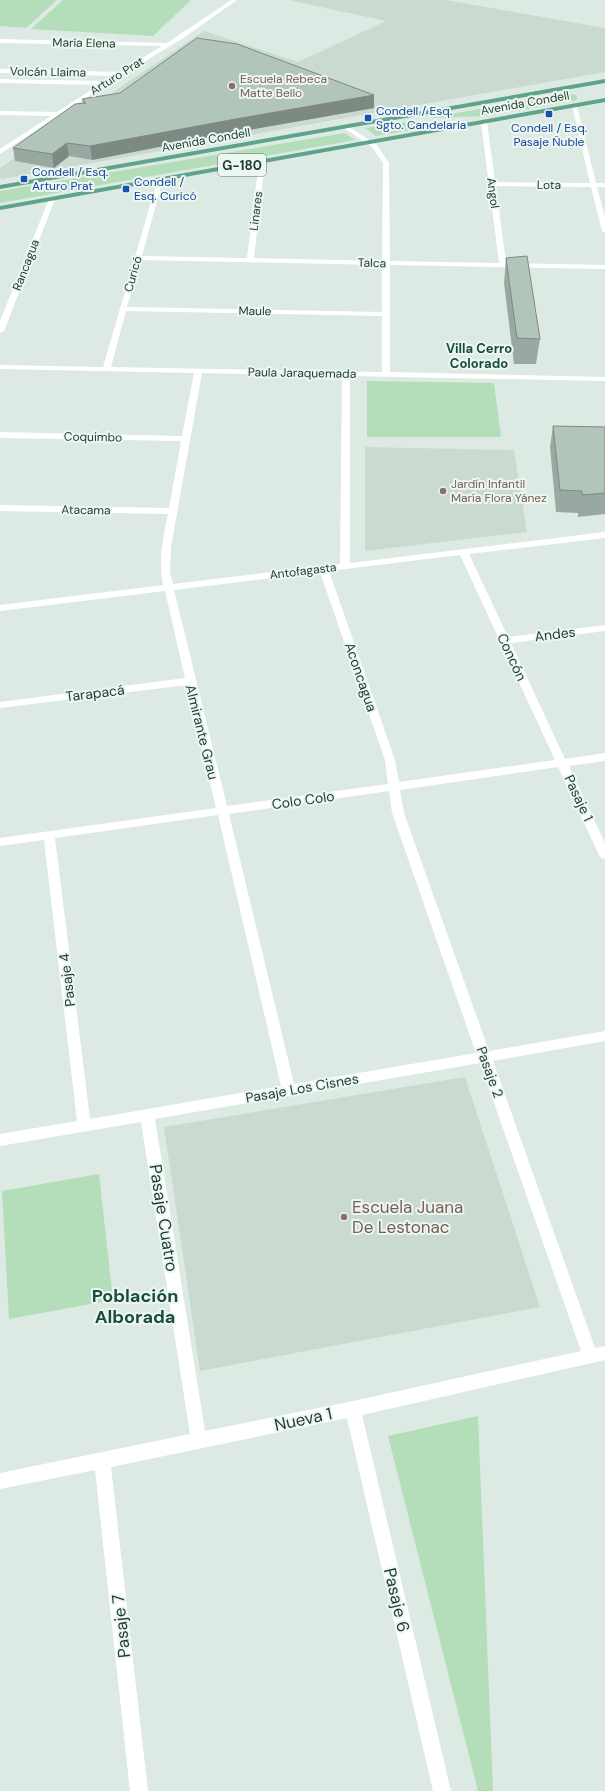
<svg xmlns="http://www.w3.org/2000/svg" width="605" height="1791" font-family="'DM Sans',sans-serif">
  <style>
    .built { fill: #cbdad1 }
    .green { fill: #b4ddba }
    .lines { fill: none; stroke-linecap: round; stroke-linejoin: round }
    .minor { fill: #fff; fill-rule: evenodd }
    .primary { fill: #5ea38a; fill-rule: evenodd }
    .wall { fill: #99a9a1 }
    .shaded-wall { fill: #7d8a83 }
    .building { fill: #b2c5bb; stroke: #7d8a83 }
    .education-dot { fill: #8d6e63; stroke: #edf7f1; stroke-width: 1.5 }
    .transit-dot { fill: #1a4fb4; stroke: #edf7f1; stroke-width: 1.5 }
    .labels { text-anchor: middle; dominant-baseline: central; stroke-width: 4; stroke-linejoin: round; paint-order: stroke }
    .far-street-label { font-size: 12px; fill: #1e3a2f; stroke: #edf7f1 }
    .far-education-label { font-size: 12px; fill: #785e54; stroke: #edf7f1; text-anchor: start }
    .far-transit-label { font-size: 12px; fill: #164399; stroke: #edf7f1; text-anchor: start }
    .shield { fill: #edf7f1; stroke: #5c7369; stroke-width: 1 }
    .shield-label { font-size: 13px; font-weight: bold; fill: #1e3a2f }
    .far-neighbourhood-label { font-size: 13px; font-weight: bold; fill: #194d3b; stroke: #edf7f1 }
    .street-label { font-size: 14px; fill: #1e3a2f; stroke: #edf7f1 }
    .near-education-label { font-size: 17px; fill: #785e54; stroke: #edf7f1; text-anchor: start }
    .near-street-label { font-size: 17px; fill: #1e3a2f; stroke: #edf7f1 }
    .near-neighbourhood-label { font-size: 18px; font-weight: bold; fill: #194d3b; stroke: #edf7f1 }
  </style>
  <rect width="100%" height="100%" fill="#ddeae3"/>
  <!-- built -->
  <path class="built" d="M288 0H446L605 28V72L2 179 0 178V168L204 31 298 62 386 21Z
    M365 447 514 450 527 532 365 551Z
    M465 1077 540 1307 200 1371 164 1127Z"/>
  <!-- green -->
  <path class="green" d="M0 0H57L26 28 0 26Z
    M63 0H191L153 36 31 29Z
    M565 93 577 95V100L486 116 430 118Z
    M413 121 427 127 376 136 365 128Z
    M345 133 355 140 0 203V191Z
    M367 381 494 383 501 437H367Z
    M99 1174 113 1300 9 1319 2 1191Z
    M478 1416 493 1791H478L388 1436Z"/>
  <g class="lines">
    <!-- minor -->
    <path class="minor" d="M231 0H237L182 39 107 84 0 154V149L51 116 0 115V111L57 112 99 85 0 83V79L104 81 113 76 0 73V69L119 72 162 46 0 43V39L167 43Z
      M572 105 577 106 596 183H605V187H597L605 217V233L602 231 591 187 496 186 506 263 605 265V269L390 265V372L605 377V381L350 376V563L605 532V538L469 554 508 637 605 625V631L511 643 565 759 605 753V761L569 766 605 843V859L601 858 599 855 558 767 400 790 404 813 489 1051 605 1031V1041L493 1061 595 1348 605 1346V1360L362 1415 451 1791H433L347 1418 111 1467 148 1791H130L95 1470 0 1489V1473L190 1434 141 1122 0 1146V1134L77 1121 44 840 0 846V838L216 808 187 685 0 708V702L185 678 165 591 0 611V605L163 585C158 561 163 538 168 514L0 511V505L169 508 181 441 0 438V432L182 436 194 373 0 369V365L103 367 158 178 163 179 142 256 247 258 259 161 262 159 265 161 254 258 382 261 383 163 372 147 344 128V126L346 125 377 145 389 163 390 261 499 263 481 122 484 120 487 122 495 182 590 183ZM140 260 382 265V312L127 307ZM126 311 382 316V372L111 367ZM202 373 342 376 340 564 173 584 170 572 171 547ZM460 555 555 760 399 782 395 760 329 571ZM320 572 385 760 388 784 227 806 174 590ZM389 791 392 813 476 1053 294 1084 229 814ZM218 815 281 1086 90 1119 55 838ZM480 1063 581 1351 353 1401 205 1431 155 1119Z
      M52 197 55 199 4 331 0 333V321L49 199Z"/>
    <!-- primary -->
    <path class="primary" d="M605 79V83L0 189V185Z
      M605 98V102L0 210V206Z"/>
  </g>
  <!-- wall -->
  <path class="wall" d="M374 95V108L231 133 92 160 69 156 54 168 15 161 13 148 83 103 82 99Z
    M506 258 540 339 536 364H514L504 283Z
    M553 426 605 427V514L578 517V513L556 512 550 447Z"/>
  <!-- shaded-wall -->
  <path class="shaded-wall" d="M374 95V108L231 133 92 160 90 146 230 120Z
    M67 143 69 156 54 168 52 154Z"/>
  <!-- building -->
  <path class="building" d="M197 38 237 44 374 95 230 120 90 146 67 143 52 154 13 148 75 104 86 103 82 99 120 93Z
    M527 256 540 339 517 338 506 258Z
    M553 426 605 427V493L582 495V491L560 490Z"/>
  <!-- markers -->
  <g class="education-dot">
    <circle cx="232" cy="86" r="4"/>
    <circle cx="443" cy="491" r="4"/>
    <circle cx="344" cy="1217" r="4"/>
  </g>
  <g class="transit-dot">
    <rect x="545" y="110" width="8" height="8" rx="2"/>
    <rect x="364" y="114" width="8" height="8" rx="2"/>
    <rect x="20" y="175" width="8" height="8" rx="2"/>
    <rect x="122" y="185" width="8" height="8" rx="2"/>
  </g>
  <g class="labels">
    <!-- far-street labels -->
    <g class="far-street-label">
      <text transform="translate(84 43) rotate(1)">María Elena</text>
      <text transform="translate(48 72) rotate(1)">Volcán Llaima</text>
      <text transform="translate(117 76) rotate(-32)">Arturo Prat</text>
      <text transform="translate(525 103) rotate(-10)">Avenida Condell</text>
      <text transform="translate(206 140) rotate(-10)">Avenida Condell</text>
      <text transform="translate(549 185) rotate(1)">Lota</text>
      <text transform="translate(493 193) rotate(82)">Angol</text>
      <text transform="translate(256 211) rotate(-83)">Linares</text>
      <text transform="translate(372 263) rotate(1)">Talca</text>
      <text transform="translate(26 265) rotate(-69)">Rancagua</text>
      <text transform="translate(133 274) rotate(-74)">Curicó</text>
      <text transform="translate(255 311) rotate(1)">Maule</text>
      <text transform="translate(302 373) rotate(1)">Paula Jaraquemada</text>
      <text transform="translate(93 437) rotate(1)">Coquimbo</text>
      <text transform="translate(86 510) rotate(1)">Atacama</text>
      <text transform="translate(303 571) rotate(-7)">Antofagasta</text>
    </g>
    <!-- far-education labels -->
    <g class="far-education-label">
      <text x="240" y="79">Escuela Rebeca<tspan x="240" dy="14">Matte Bello</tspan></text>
      <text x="451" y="484">Jardín Infantil<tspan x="451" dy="14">María Flora Yánez</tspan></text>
    </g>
    <!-- far-transit labels -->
    <g class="far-transit-label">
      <text x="376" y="111">Condell / Esq.<tspan x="376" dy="14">Sgto. Candelaria</tspan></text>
      <text x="549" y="128" text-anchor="middle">Condell / Esq.<tspan x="549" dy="14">Pasaje Ñuble</tspan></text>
      <text x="32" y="172">Condell / Esq.<tspan x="32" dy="14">Arturo Prat</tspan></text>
      <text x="134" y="182">Condell /<tspan x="134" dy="14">Esq. Curicó</tspan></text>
    </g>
    <!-- shield labels -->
    <rect class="shield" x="218" y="154" width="48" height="22" rx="3"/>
    <g class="shield-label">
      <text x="242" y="165">G-180</text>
    </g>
    <!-- far-neighbourhood labels -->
    <g class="far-neighbourhood-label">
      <text x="479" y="348">Villa Cerro<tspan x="479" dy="15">Colorado</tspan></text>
    </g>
    <!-- street labels -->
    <g class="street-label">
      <text transform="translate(555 634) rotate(-7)">Andes</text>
      <text transform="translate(512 657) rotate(65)">Concón</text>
      <text transform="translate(361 677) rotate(71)">Aconcagua</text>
      <text transform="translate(95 693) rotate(-7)">Tarapacá</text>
      <text transform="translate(202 732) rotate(76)">Almirante Grau</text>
      <text transform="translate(579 798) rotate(65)">Pasaje 1</text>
      <text transform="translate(303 800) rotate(-8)">Colo Colo</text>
      <text transform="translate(67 980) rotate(-97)">Pasaje 4</text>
      <text transform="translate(490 1072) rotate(70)">Pasaje 2</text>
      <text transform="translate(302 1088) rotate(-10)">Pasaje Los Cisnes</text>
    </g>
    <!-- near-education labels -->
    <g class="near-education-label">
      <text x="352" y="1207">Escuela Juana<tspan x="352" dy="20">De Lestonac</tspan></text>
    </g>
    <!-- near-street labels -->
    <g class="near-street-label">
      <text transform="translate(164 1218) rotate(81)">Pasaje Cuatro</text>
      <text transform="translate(303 1419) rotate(-12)">Nueva 1</text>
      <text transform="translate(397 1600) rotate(77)">Pasaje 6</text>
      <text transform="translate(121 1626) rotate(-96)">Pasaje 7</text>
    </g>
    <!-- near-neighbourhood labels -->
    <g class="near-neighbourhood-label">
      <text x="135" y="1296">Población<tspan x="135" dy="21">Alborada</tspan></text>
    </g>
  </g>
</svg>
